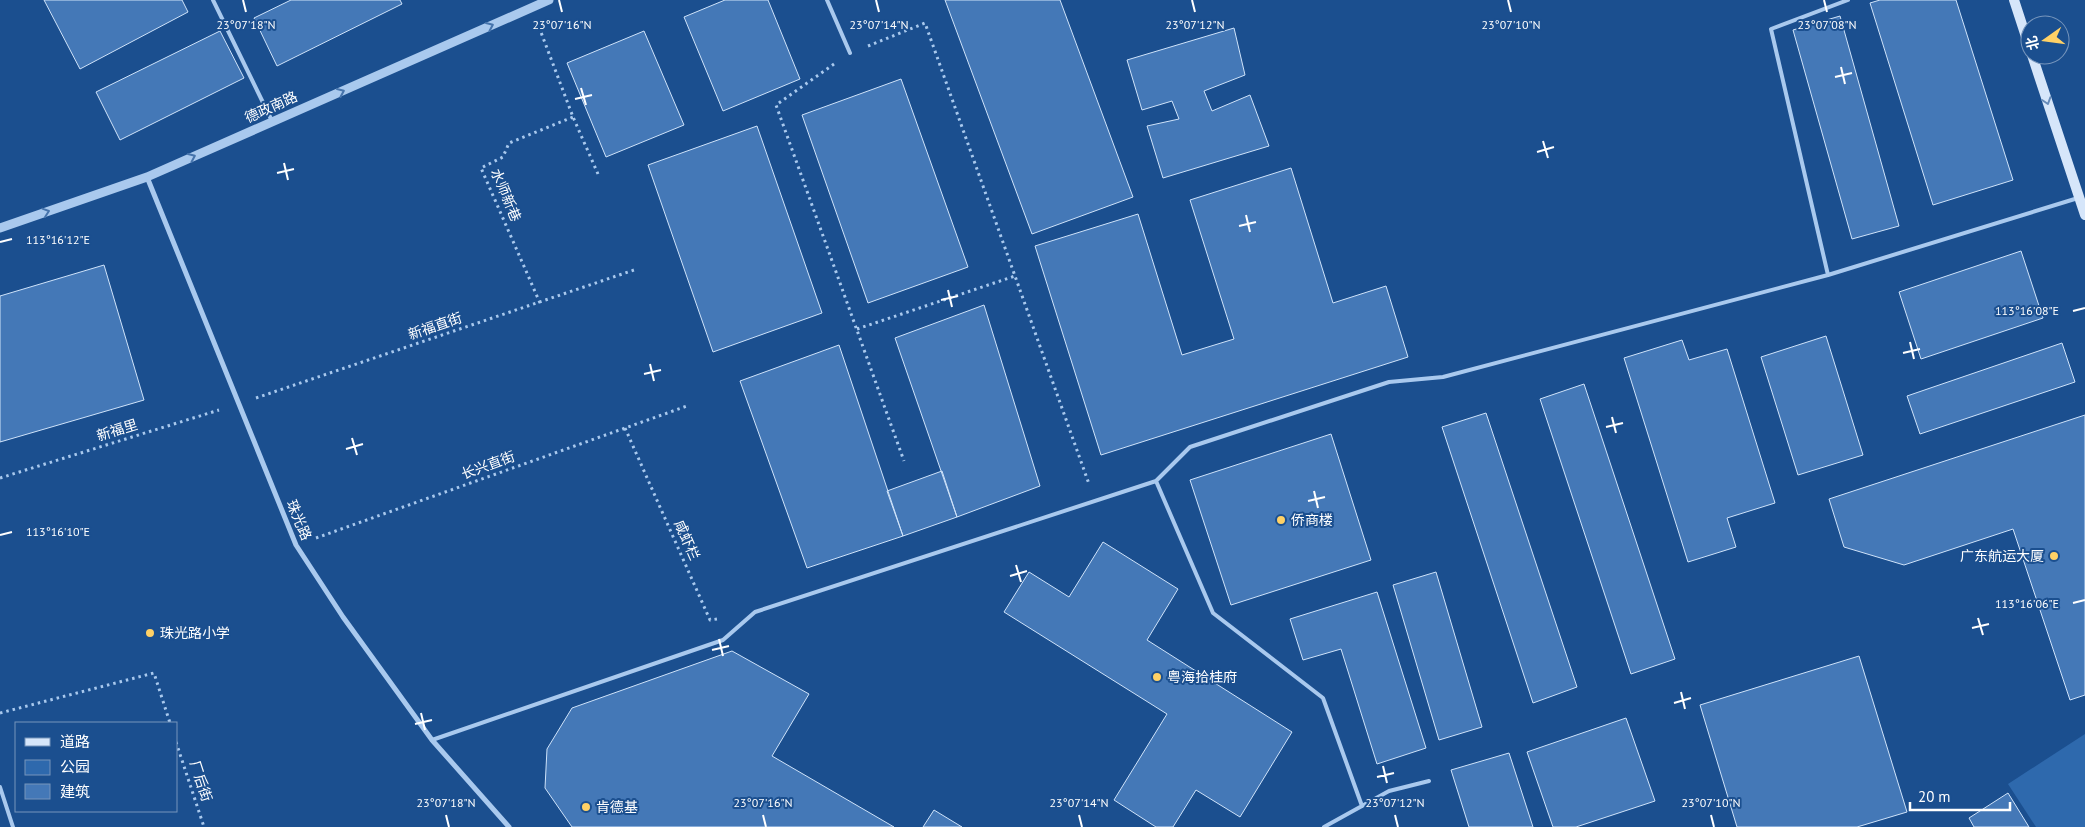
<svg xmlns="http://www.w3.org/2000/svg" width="2085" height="827" font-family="'PT Sans','Noto Sans SC',sans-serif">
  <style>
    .green { fill: #2e69ad }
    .building { fill: #4478b7; stroke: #cfe3fa }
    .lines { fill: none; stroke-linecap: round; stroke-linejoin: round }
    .path { stroke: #a9c9ee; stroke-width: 3; stroke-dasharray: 2.5 4; stroke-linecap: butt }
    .service { stroke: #a9c9ee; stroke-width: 4 }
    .minor { stroke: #a9c9ee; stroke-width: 5 }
    .tertiary { stroke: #a9c9ee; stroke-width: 9 }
    .secondary { stroke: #d6e6fa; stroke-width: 10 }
    .oneway { stroke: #4674ac }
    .oneway2 { stroke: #668bba }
    .ticks { fill: none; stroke: #fff; stroke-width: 2 }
    .poi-dot { fill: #ffd166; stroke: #1b4f8f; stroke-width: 2 }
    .labels { text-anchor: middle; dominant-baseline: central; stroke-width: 4; stroke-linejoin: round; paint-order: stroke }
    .street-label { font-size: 14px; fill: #fff; stroke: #1b4f8f }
    .poi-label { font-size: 14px; fill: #fff; stroke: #1b4f8f; text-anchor: start }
    .ticks-label { font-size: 12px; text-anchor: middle; fill: #fff; stroke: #1b4f8f; stroke-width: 4; stroke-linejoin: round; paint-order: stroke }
  </style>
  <rect width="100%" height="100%" fill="#1b4f8f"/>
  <!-- green -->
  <path class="green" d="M2085 734V827H2036L2008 784Z"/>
  <!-- building -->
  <path class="building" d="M44 0H182L188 12 80 69Z
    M291 0H400L402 4 277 66 254 18Z
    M725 0H768L800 79 723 111 684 17Z
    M945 0H1060L1133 197 1032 234Z
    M1880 0H1956L2013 180 1933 205 1870 3Z
    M1840 16 1899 226 1852 239 1793 30Z
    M1234 28 1245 75 1204 91 1212 111 1250 95 1269 146 1163 178 1147 126 1179 119 1172 101 1142 110 1127 60Z
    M220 31 244 78 120 140 96 92Z
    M644 31 684 125 606 157 567 63Z
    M901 79 968 267 868 303 802 115Z
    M757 126 822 313 713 352 648 165Z
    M1291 168 1333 303 1386 286 1408 357 1101 455 1035 246 1138 214 1182 355 1234 339 1190 200Z
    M2021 251 2043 318 1921 359 1899 292Z
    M104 265 144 400 0 442V296Z
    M984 305 1040 486 957 517 895 338Z
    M1826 336 1863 455 1798 475 1761 357Z
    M1682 340 1689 360 1727 349 1775 503 1727 518 1736 547 1688 562 1624 358Z
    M2062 343 2075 382 1920 434 1907 396Z
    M839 345 903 536 807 568 740 381Z
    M1584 384 1675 659 1631 674 1540 399Z
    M1486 413 1577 687 1533 703 1442 427Z
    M2085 415V695L2070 700 2013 529 1904 565 1844 547 1829 499Z
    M1331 434 1371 560 1231 605 1190 480Z
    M942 471 957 517 903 536 887 491Z
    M1103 542 1178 589 1147 640 1292 732 1240 817 1196 790 1173 827H1156L1114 800 1167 714 1004 612 1029 572 1069 597Z
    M1436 572 1482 727 1439 740 1393 585Z
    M1377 592 1426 748 1377 764 1341 649 1303 660 1290 619Z
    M732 651 809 694 772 756 894 827H572L545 788 547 749 572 708Z
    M1859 656 1907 812 1857 827H1737L1700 705Z
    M1626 718 1655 801 1576 827H1553L1527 752Z
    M1509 753 1533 827H1469L1451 770Z
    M2008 793 2029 827H1974L1969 818Z
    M934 810 962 827H923Z"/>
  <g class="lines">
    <!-- path -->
    <path class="path" d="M539 27 573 117 598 174
      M868 46 925 23 1089 484
      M834 64 776 105 904 461
      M540 303 481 168 503 157 509 143 573 117
      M857 329 1015 276
      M256 398 637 269
      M625 428 710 620 717 619
      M0 478 219 410
      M316 538 687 406
      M0 713 154 673 170 723
      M176 742 204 827"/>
    <!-- service -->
    <path class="service" d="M213 0 272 121
      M827 0 850 53
      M1828 275 1771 29 1848 0
      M1156 481 1213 613 1323 698 1362 806
      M432 740 723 640 755 612 1156 481 1190 447 1389 382 1443 377 1828 275 2078 198
      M0 787 13 827
      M1324 827 1389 791 1429 781"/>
    <!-- minor -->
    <path class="minor" d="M147 177 296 545 343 617 432 740 509 827"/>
    <!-- tertiary -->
    <path class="tertiary" d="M0 228 147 177 549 0"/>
    <!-- secondary -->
    <path class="secondary" d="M2014 0 2030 49
      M2032 55 2085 215"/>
  </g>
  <!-- one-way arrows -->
  <defs><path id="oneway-chevron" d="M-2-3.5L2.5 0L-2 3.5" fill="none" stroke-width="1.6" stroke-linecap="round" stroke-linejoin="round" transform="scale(1.25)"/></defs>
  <g class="oneway">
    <use href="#oneway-chevron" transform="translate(490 26) rotate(-24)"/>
    <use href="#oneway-chevron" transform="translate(341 92) rotate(-24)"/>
    <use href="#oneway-chevron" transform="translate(192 157) rotate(-24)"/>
    <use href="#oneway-chevron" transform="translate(46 212) rotate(-19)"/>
  </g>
  <use class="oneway2" href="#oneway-chevron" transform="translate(2047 101) rotate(72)"/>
  <!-- ticks -->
  <path class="ticks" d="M243 0 246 12M559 0 562 12M876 0 879 12M1192 0 1195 12M1508 0 1511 12M1824 0 1827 12M1841 67 1845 84M1835 77 1852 73M581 88 586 105M575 99 592 95M1543 141 1548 158M1537 152 1554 147M284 163 288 180M277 173 294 169M1246 215 1250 232M1239 226 1256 222M0 242 12 239M948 290 952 307M941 300 958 296M2073 311 2085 308M1910 342 1914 359M1903 353 1920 349M650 364 654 381M644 374 661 370M1612 417 1616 433M1606 427 1623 423M352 438 357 455M346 449 363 444M1314 491 1318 508M1308 501 1325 497M0 535 12 532M1016 565 1021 582M1010 576 1027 571M2073 603 2085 600M1978 618 1983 635M1972 628 1989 624M719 639 723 656M712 650 729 646M1681 692 1685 709M1674 703 1691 698M421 713 425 730M415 724 432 720M1383 766 1387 783M1377 777 1394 773M446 815 449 827M763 815 766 827M1079 815 1082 827M1395 815 1398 827M1711 815 1714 827"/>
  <!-- markers -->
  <g class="poi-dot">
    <circle cx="1281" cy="520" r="5"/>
    <circle cx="2054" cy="556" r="5"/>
    <circle cx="150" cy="633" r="5"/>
    <circle cx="1157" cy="677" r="5"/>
    <circle cx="586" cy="807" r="5"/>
  </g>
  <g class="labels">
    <!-- street labels -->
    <g class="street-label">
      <text transform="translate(271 107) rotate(-24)">德政南路</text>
      <text transform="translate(506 195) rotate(67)">水师新巷</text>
      <text transform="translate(435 326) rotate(-19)">新福直街</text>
      <text transform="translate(117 430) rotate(-17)">新福里</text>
      <text transform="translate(488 465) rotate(-20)">长兴直街</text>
      <text transform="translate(299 520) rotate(67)">珠光路</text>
      <text transform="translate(687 540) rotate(66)">咸虾栏</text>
      <text transform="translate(201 781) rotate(72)">厂后街</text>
    </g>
    <!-- poi labels -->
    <g class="poi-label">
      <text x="1291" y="520">侨商楼</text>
      <text x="2044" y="556" text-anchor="end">广东航运大厦</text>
      <text x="160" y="633">珠光路小学</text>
      <text x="1167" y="677">粤海拾桂府</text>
      <text x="596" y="807">肯德基</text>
    </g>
  </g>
  <g class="ticks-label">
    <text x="1195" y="29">23°07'12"N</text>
    <text x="246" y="29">23°07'18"N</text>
    <text x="562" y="29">23°07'16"N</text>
    <text x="879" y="29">23°07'14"N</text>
    <text x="1511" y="29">23°07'10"N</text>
    <text x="1827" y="29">23°07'08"N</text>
    <text x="58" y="244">113°16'12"E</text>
    <text x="2027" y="315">113°16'08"E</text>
    <text x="58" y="536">113°16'10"E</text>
    <text x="2027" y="608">113°16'06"E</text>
    <text x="446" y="807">23°07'18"N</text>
    <text x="763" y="807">23°07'16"N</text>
    <text x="1079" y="807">23°07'14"N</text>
    <text x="1395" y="807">23°07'12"N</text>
    <text x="1711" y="807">23°07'10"N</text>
  </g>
  <!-- legend -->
  <rect x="15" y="722" width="162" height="90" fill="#1b4f8f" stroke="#7695bc"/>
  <rect x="25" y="738" width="25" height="8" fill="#d6e6fa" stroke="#7695bc"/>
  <text x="60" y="747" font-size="15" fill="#ffffff">道路</text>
  <rect x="25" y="760" width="25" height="15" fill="#2e69ad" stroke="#7695bc"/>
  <text x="60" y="772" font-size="15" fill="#ffffff">公园</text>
  <rect x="25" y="784" width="25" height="15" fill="#4478b7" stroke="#7695bc"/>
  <text x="60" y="797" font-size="15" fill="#ffffff">建筑</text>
  <!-- north arrow -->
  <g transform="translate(2045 40) rotate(256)"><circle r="24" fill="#1b4f8f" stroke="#7695bc"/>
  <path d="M0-4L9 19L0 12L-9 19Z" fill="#ffd166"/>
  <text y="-8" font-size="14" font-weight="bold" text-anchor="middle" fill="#ffffff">北</text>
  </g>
  <!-- scale -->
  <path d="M1910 802v8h100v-8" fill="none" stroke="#ffffff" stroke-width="2.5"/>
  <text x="1918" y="802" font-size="15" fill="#ffffff" stroke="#1b4f8f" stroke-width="4" paint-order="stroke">20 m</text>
</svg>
